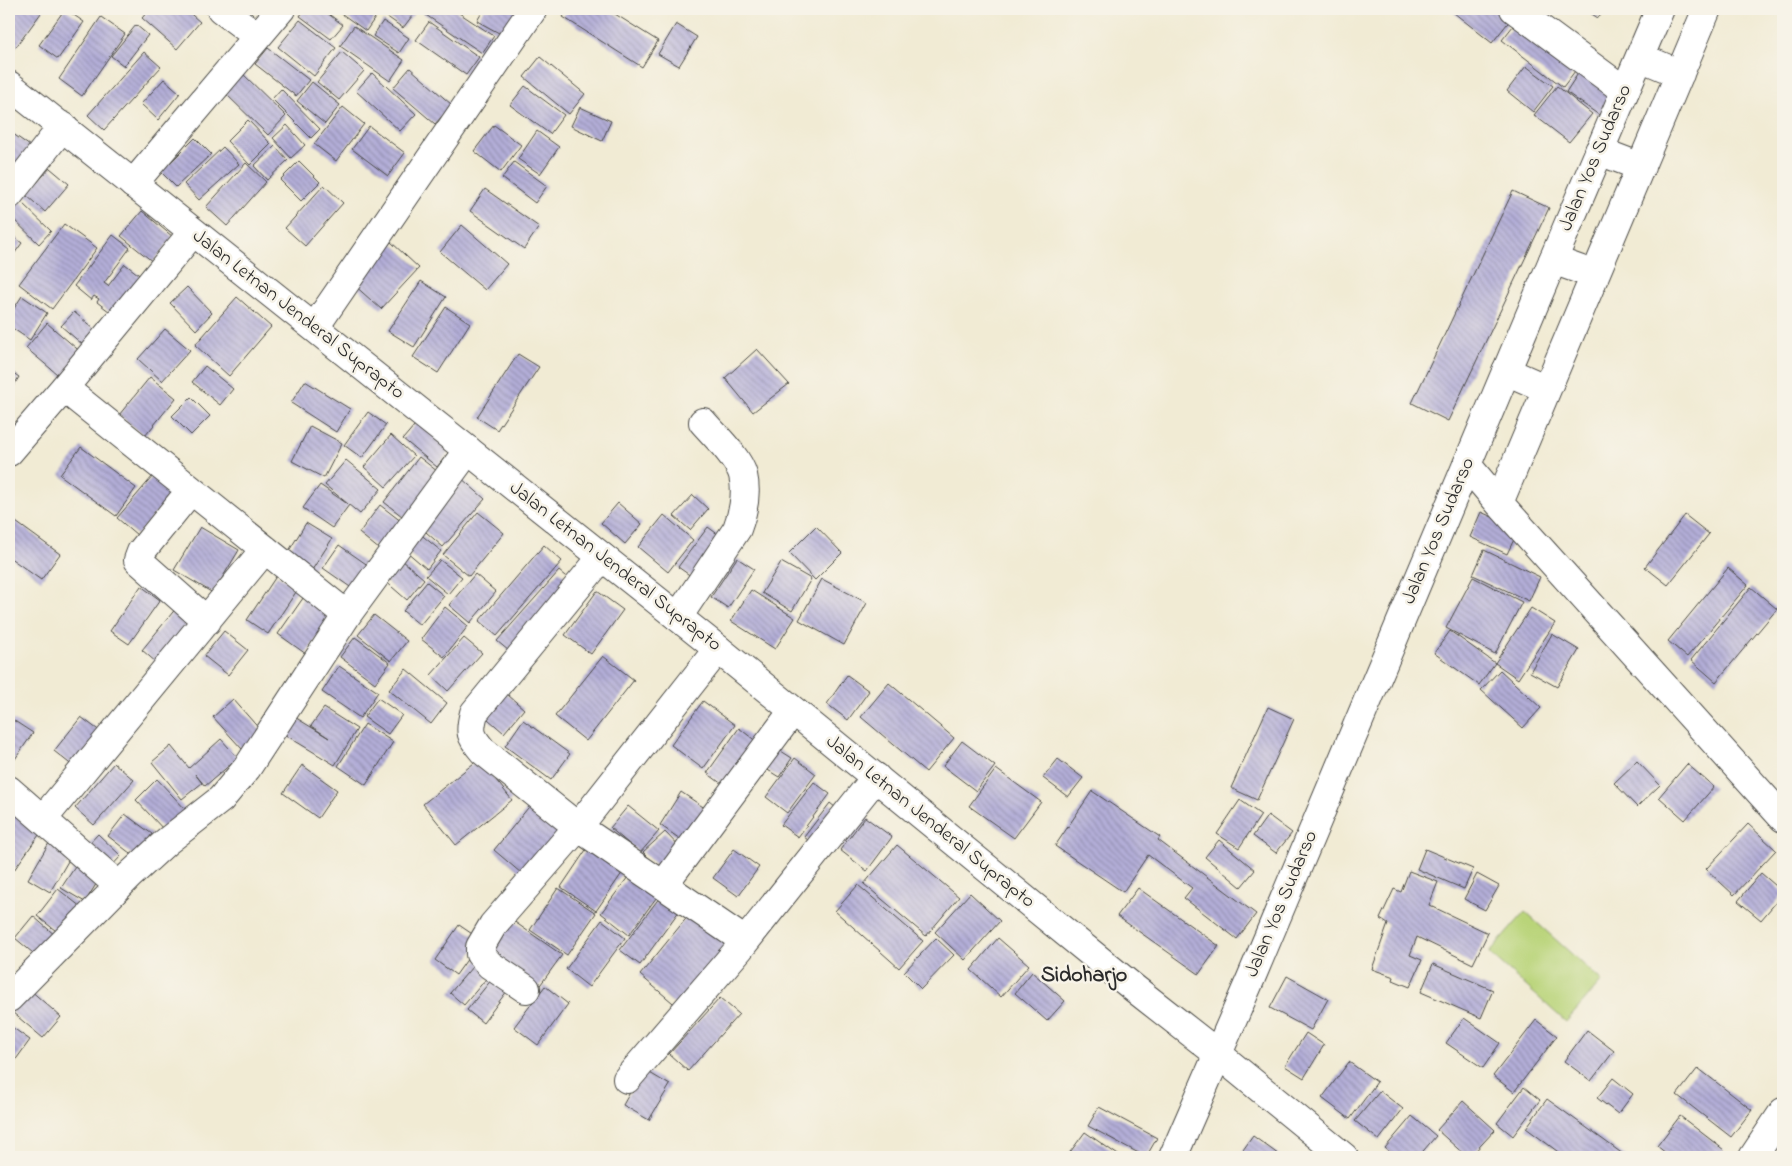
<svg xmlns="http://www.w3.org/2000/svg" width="1792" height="1166" font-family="'Indie Flower',sans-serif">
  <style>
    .pitch { fill: #b9d479; stroke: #728052 }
    .building { fill: url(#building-back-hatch) }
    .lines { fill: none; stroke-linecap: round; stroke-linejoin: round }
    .minor-casing { stroke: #494844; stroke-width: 30 }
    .major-casing { stroke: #494844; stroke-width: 30 }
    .minor { stroke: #fff; stroke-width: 28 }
    .major { stroke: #fff; stroke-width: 28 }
    .labels { text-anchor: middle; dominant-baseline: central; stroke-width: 5; stroke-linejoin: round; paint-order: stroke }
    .street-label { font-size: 20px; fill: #2b2b2b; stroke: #f7f3e8 }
    .quarter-label { font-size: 22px; font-weight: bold; fill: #2b2b2b; stroke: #f7f3e8 }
  </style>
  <defs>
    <pattern id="building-back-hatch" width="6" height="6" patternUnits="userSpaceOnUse" patternTransform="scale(1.25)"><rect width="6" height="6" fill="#b3aed8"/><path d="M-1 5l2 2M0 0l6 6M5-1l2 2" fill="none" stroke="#928eaf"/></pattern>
  </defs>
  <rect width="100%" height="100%" fill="#f7f3e8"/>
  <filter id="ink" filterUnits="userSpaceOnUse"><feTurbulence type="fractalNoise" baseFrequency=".02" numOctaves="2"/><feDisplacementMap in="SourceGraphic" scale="10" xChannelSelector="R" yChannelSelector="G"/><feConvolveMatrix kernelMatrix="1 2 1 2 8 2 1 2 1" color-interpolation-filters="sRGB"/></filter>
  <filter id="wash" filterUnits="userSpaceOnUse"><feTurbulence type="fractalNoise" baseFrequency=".0096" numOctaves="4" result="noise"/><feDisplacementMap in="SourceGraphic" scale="20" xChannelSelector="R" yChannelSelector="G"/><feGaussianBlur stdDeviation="1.12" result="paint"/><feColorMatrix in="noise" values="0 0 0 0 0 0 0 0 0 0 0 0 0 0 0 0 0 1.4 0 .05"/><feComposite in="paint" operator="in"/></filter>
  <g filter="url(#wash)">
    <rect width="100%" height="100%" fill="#f1ebd4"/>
    <!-- pitch -->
    <path class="pitch" d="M1525 912 1602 981 1566 1022 1489 953Z"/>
    <g id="blocks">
      <!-- building -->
      <path class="building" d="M9 9H44L16 47 9 42Z
        M65 9 84 22 58 59 39 45Z
        M150 9H185L200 22 177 49 142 18Z
        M305 9H322L343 25 331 39 300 16Z
        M335 9H368L377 15 366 31Z
        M376 9H411L415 12 403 28Z
        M417 9H453L494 36 482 53Z
        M484 9H526L510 39 477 21Z
        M568 9H607L658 41 642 67 563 17Z
        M1449 9H1498L1511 19 1492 43Z
        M1584 9H1604L1598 18Z
        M101 17 125 34 82 96 59 79Z
        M300 20 336 48 314 76 278 47Z
        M383 21 409 38 399 53 373 36Z
        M1517 21 1578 67 1563 87 1502 40Z
        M429 22 479 57 466 75 416 40Z
        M676 24 697 37 679 66 658 54Z
        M136 25 148 35 124 66 111 56Z
        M354 26 404 60 390 81 340 46Z
        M268 48 309 80 296 96 255 64Z
        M144 52 161 67 104 130 88 115Z
        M342 52 364 71 339 100 317 82Z
        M540 57 585 94 569 114 524 77Z
        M1526 66 1553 86 1533 112 1507 91Z
        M410 68 452 105 435 124 393 88Z
        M1581 69 1614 91 1599 115 1566 92Z
        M240 71 286 116 268 135 222 90Z
        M372 73 416 114 400 131 356 91Z
        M164 79 180 93 158 120 141 104Z
        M312 82 340 105 325 124 297 101Z
        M525 86 564 115 550 134 510 105Z
        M1557 86 1592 114 1569 142 1534 115Z
        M281 89 320 129 311 138 272 99Z
        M343 107 364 124 336 161 314 144Z
        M580 107 611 121 602 141 571 126Z
        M248 120 271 144 250 165 227 141Z
        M287 125 305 145 291 158 273 138Z
        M494 125 521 145 501 172 474 151Z
        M369 126 405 153 388 176 352 149Z
        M9 131 30 146 9 178Z
        M537 131 559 147 540 174 518 159Z
        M195 138 211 154 176 187 161 172Z
        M275 146 288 160 267 180 254 166Z
        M223 147 239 164 199 200 184 184Z
        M299 161 320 182 301 201 280 180Z
        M514 162 547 186 535 203 502 178Z
        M246 163 266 182 227 226 206 207Z
        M50 168 69 184 45 212 26 195Z
        M324 185 343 203 305 246 285 228Z
        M485 189 539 227 524 249 470 211Z
        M1513 191 1549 208 1448 421 1412 403Z
        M20 201 51 231 39 244 9 215Z
        M142 211 173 237 153 262 121 236Z
        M64 224 97 248 52 309 19 284Z
        M462 225 507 264 485 290 440 252Z
        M10 234 22 243 9 261V237Z
        M113 235 130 248 104 283 108 286 125 264 147 281 118 318 97 302 99 299 94 296 91 300 74 286Z
        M391 242 419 268 381 309 353 284Z
        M421 281 446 297 414 347 388 331Z
        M187 287 212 313 196 330 170 303Z
        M22 296 47 313 30 340 9 326V316Z
        M237 297 271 327 229 376 195 345Z
        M446 307 470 323 438 373 413 357Z
        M74 312 101 335 89 350 61 326Z
        M47 323 83 354 63 379 26 348Z
        M165 329 190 350 162 381 138 359Z
        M757 349 789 384 753 412 725 378Z
        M518 354 539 367 497 430 477 417Z
        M205 366 233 389 220 405 192 382Z
        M9 370 19 377 9 393Z
        M150 377 176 398 145 436 119 415Z
        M305 381 350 409 336 432 291 403Z
        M191 397 210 416 191 435 172 416Z
        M368 412 386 425 362 458 344 445Z
        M420 419 453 447 437 467 403 439Z
        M310 426 342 443 324 478 292 461Z
        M391 435 414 456 386 487 364 467Z
        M81 447 136 488 116 516 60 475Z
        M419 457 442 475 407 520 384 502Z
        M346 460 381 489 360 514 325 485Z
        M153 476 173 493 137 535 117 518Z
        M460 477 485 499 443 547 418 525Z
        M320 485 349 505 332 528 303 508Z
        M693 495 708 509 690 530 674 516Z
        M618 503 642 524 625 544 601 523Z
        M380 505 402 522 380 550 359 533Z
        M478 512 504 533 469 576 443 555Z
        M1481 512 1519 529 1507 554 1470 537Z
        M664 515 693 540 668 572 638 547Z
        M1685 515 1709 534 1668 585 1645 567Z
        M9 517 60 554 41 580 9 557Z
        M306 523 332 539 312 570 287 554Z
        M816 526 842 553 815 580 789 553Z
        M200 527 239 550 213 593 174 570Z
        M708 527 727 541 698 581 678 567Z
        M413 528 441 551 427 569 399 545Z
        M339 545 369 566 353 589 323 568Z
        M544 545 562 561 497 636 479 621Z
        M1484 550 1540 577 1529 601 1473 575Z
        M737 558 754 569 728 608 711 597Z
        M402 560 424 579 407 600 384 580Z
        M440 560 462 577 448 594 426 576Z
        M781 562 811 579 792 611 762 593Z
        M1728 568 1748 585 1687 657 1668 641Z
        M559 571 577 586 515 656 497 641Z
        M475 574 496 592 470 623 449 605Z
        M277 575 298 589 268 634 247 620Z
        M1473 577 1522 602 1495 654 1446 628Z
        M822 579 867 603 844 645 799 620Z
        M427 582 444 596 420 625 403 611Z
        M141 586 160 600 129 644 110 631Z
        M1751 587 1777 609 1716 682 1691 660Z
        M751 590 795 618 775 649 731 621Z
        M308 591 337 610 306 654 278 634Z
        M597 591 623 610 591 654 565 635Z
        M177 607 192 620 157 663 142 650Z
        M445 607 468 626 444 657 421 639Z
        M1531 608 1555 623 1518 679 1495 663Z
        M374 615 407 641 391 661 358 635Z
        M224 631 248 650 228 675 204 656Z
        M1450 631 1495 663 1479 685 1434 653Z
        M1552 634 1579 650 1557 687 1530 672Z
        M355 637 390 663 375 683 340 657Z
        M464 638 482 653 448 691 431 675Z
        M603 656 634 680 586 741 555 716Z
        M339 666 378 692 360 718 322 692Z
        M406 669 447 703 431 724 389 690Z
        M1500 670 1541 708 1523 728 1481 690Z
        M847 675 869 691 848 720 827 704Z
        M889 683 954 738 926 772 861 717Z
        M500 688 524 709 504 733 480 712Z
        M378 698 402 715 388 734 364 717Z
        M233 699 262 732 242 749 213 717Z
        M703 701 735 725 703 769 671 745Z
        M1268 707 1294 719 1257 800 1231 788Z
        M324 708 357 729 335 765 282 733 293 716 329 738 311 726Z
        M81 717 101 732 74 767 54 751Z
        M13 720 33 733 13 762 9 758V727Z
        M523 720 570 754 551 780 505 746Z
        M365 724 393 742 366 785 338 766Z
        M739 728 762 746 730 790 707 773Z
        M221 739 238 758 205 786 195 774 202 783 182 799 152 762 171 746 189 768Z
        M962 741 995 766 976 791 943 766Z
        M770 744 792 758 779 777 758 764Z
        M795 758 816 774 787 813 766 797Z
        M479 759 512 800 456 845 423 804Z
        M1058 759 1083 778 1068 797 1043 778Z
        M1637 761 1660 785 1637 807 1614 783Z
        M114 763 134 780 94 825 75 808Z
        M1687 764 1714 787 1685 820 1659 797Z
        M302 765 337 790 318 818 283 793Z
        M996 769 1041 802 1014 838 969 806Z
        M157 779 187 811 165 831 136 800Z
        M814 782 830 794 798 837 781 825Z
        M1092 791 1160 837 1158 840 1256 914 1237 939 1184 898 1192 888 1148 855 1123 892 1055 846Z
        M681 792 712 813 690 846 660 825Z
        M1240 800 1261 815 1239 848 1217 834Z
        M532 803 567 832 528 879 494 850Z
        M830 803 842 813 816 846 804 837Z
        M13 805 44 828 14 870 9 866V811Z
        M628 806 659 831 640 853 610 828Z
        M125 814 152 834 135 857 108 836Z
        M1268 815 1292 833 1276 853 1253 836Z
        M865 817 892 837 867 871 840 850Z
        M1748 824 1776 850 1734 895 1706 869Z
        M665 832 685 853 664 874 643 852Z
        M98 834 121 856 108 870 85 848Z
        M1219 840 1255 870 1241 887 1205 857Z
        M592 841 627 866 596 911 561 887Z
        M49 843 71 856 50 892 28 879Z
        M897 845 959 897 926 936 864 884Z
        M734 849 759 867 738 896 713 878Z
        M1425 849 1473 869 1464 889 1417 869Z
        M75 867 98 881 85 902 61 888Z
        M1409 871 1438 882 1429 905 1488 933 1473 964 1417 937 1410 955 1422 960 1410 987 1393 980 1394 977 1372 969 1388 924 1380 919 1394 889 1401 892Z
        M631 873 659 894 629 935 601 913Z
        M1761 873 1783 892V894L1761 920 1738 901Z
        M1477 874 1499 886 1485 910 1464 899Z
        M858 885 923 941 899 968 835 911Z
        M558 888 596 913 567 955 530 930Z
        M1138 888 1219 946 1199 974 1117 916Z
        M58 889 81 907 60 934 37 916Z
        M663 893 682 907 640 965 620 950Z
        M970 893 1000 921 965 960 935 932Z
        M693 910 734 943 679 1008 640 975Z
        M33 916 56 936 39 958 15 938Z
        M509 918 562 955 538 988 486 950Z
        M602 920 625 938 589 987 566 969Z
        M459 925 481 940 456 975 435 960Z
        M936 938 954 955 921 989 904 972Z
        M998 938 1029 965 1001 997 971 970Z
        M478 960 492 972 464 1005 450 993Z
        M1433 964 1493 990 1481 1018 1421 992Z
        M1032 972 1065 1001 1047 1021 1015 993Z
        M1287 976 1328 999 1311 1030 1270 1008Z
        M492 979 507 991 483 1023 467 1010Z
        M545 986 568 1004 538 1045 514 1027Z
        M29 989 61 1017 43 1038 12 1012Z
        M720 998 739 1014 688 1071 669 1054Z
        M1464 1018 1500 1043 1483 1068 1446 1043Z
        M1536 1020 1557 1036 1514 1092 1493 1076Z
        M9 1025 30 1040 9 1069Z
        M1587 1030 1614 1051 1591 1081 1564 1061Z
        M1306 1033 1324 1045 1304 1078 1285 1066Z
        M1349 1062 1377 1082 1350 1119 1322 1098Z
        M1698 1068 1752 1110 1731 1137 1677 1095Z
        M643 1069 670 1085 649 1120 623 1105Z
        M1613 1078 1633 1094 1618 1114 1597 1098Z
        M1524 1087 1540 1100 1513 1136 1497 1123Z
        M1380 1091 1403 1109 1379 1140 1355 1121Z
        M1547 1099 1627 1157H1565L1526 1128Z
        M1463 1101 1495 1130 1470 1157H1467L1437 1130Z
        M1099 1107 1157 1138 1146 1157 1088 1126Z
        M1412 1116 1436 1136 1418 1157H1396L1385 1148Z
        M1680 1116 1724 1150 1719 1157H1671L1657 1146Z
        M1085 1132 1121 1157H1071L1068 1155Z
        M1253 1136 1282 1157H1238Z"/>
    </g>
  </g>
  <g filter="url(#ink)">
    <use href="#blocks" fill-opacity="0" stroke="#494844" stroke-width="1"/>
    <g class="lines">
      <defs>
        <path id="minor" d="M221 9 257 36
          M1514 9 1625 91
          M1640 57 1680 74
          M1599 151 1641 167
          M133 184 281 9
          M9 195 63 126
          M1553 260 1595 275
          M315 327 533 9
          M1506 371 1547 389
          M64 388 347 615
          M9 452 64 388 193 232
          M1467 465 1499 503 1783 818
          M191 490 141 552 138 560 207 621
          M1499 503 1707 9
          M678 617 737 529C743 513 747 492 743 475 738 457 715 436 703 422
          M718 649 578 827 745 941
          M9 790 119 886
          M43 819 265 549
          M664 884 793 711
          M526 989 490 965 480 954V947L493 925 578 827 483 751C470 736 469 732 474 713L602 557
          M9 998 129 876 166 842 221 799 247 768 347 615 468 450
          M1218 1054 1344 1157
          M627 1079 740 948 876 777
          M1753 1157 1783 1112"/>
        <path id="major" d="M9 85 718 649 1135 989 1218 1054
          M1173 1157 1251 978 1553 260 1660 9"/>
      </defs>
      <!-- minor casing -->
      <use href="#minor" class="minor-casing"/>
      <!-- major casing -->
      <use href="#major" class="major-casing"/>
      <!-- minor -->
      <use href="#minor" class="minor"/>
      <!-- major -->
      <use href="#major" class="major"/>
    </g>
  </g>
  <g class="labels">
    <!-- street labels -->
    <g class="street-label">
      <text transform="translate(1596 158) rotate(-67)">Jalan Yos Sudarso</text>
      <text transform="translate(298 315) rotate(38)">Jalan Letnan Jenderal Suprapto</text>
      <text transform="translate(1439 531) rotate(-67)">Jalan Yos Sudarso</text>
      <text transform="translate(615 567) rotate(38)">Jalan Letnan Jenderal Suprapto</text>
      <text transform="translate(930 822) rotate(39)">Jalan Letnan Jenderal Suprapto</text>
      <text transform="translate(1282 904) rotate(-67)">Jalan Yos Sudarso</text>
    </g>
    <!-- quarter labels -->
    <g class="quarter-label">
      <text x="1084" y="976">Sidoharjo</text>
    </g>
  </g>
  <!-- margin -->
  <rect width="1792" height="1166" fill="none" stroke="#f7f3e8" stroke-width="30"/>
</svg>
